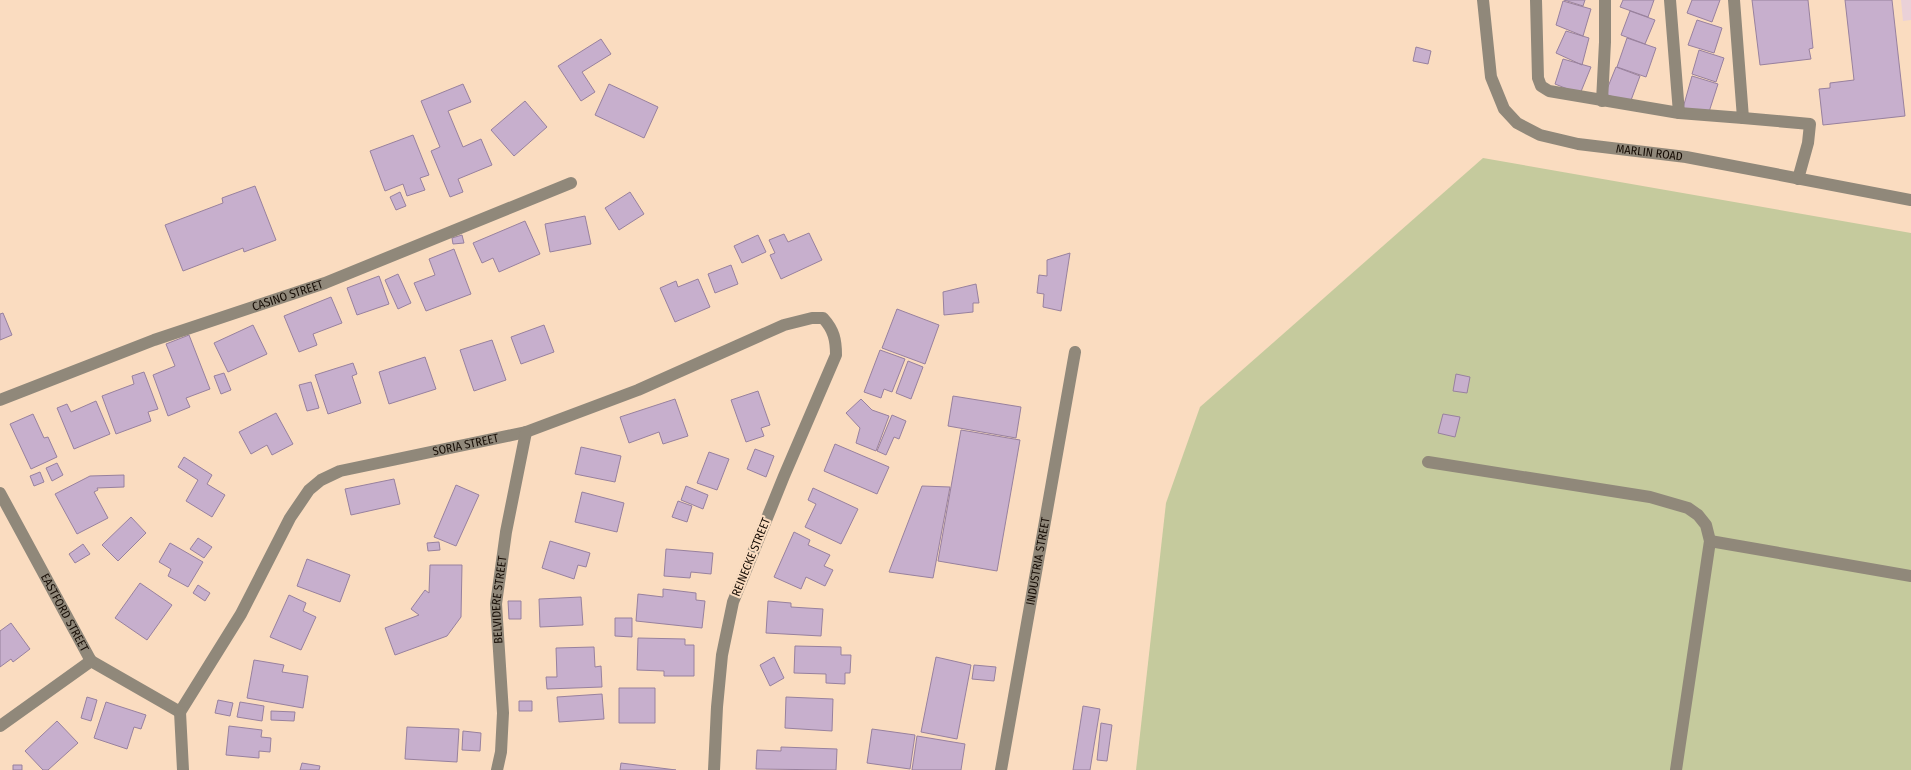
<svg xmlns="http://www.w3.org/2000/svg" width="1911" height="770" font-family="'Fira Sans Condensed',sans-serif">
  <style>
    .medical { fill: #ead1d8 }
    .green { fill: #c5ca9d }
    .building { fill: #c7afcd; stroke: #98819e }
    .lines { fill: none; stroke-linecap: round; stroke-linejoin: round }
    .minor { stroke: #90887a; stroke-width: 12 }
    .labels { text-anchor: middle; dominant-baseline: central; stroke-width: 4; stroke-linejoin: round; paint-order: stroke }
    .street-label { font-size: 12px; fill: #170d05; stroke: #fadcc0 }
  </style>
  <rect width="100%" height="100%" fill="#fadcc0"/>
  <!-- medical -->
  <path class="medical" d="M1901 0H1911V20L1903 21Z"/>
  <!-- green -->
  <path class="green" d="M1483 158 1911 233V770H1136L1166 503 1200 407Z"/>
  <!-- building -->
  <path class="building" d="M1564 0H1585L1583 6Z
    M1623 0H1654L1648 17 1620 7Z
    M1692 0H1720L1712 22 1687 13Z
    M1752 0H1808L1813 48 1809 49 1811 59 1760 65Z
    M1845 0H1892L1905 116 1823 125 1819 89 1830 88V83L1854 80Z
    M1563 1 1591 9 1583 36 1556 25Z
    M1630 11 1655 20 1645 44 1621 35Z
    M1697 20 1722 28 1714 53 1688 45Z
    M1566 31 1589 38 1582 65 1556 53Z
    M1627 38 1656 48 1646 77 1617 67Z
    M601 39 611 54 582 72 595 92 581 101 558 66Z
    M1416 47 1431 51 1428 64 1413 61Z
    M1699 50 1724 58 1716 82 1692 74Z
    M1563 59 1591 67 1580 94 1555 84Z
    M1616 67 1640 76 1630 103 1605 94Z
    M1692 76 1718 84 1708 115 1683 108Z
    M463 84 471 102 448 111 463 147 481 139 492 165 458 179 463 192 450 197 431 151 440 147 421 101Z
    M609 84 658 107 644 138 595 115Z
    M525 101 547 127 514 156 491 130Z
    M413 135 429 175 420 178 425 190 407 196 403 184 385 191 370 151Z
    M255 186 276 240 244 252 243 248 183 271 165 225 223 203 222 198Z
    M400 192 406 206 396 210 390 197Z
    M630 192 644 214 619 230 605 208Z
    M585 216 591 244 550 252 545 224Z
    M525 221 540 254 499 272 493 258 482 263 473 243Z
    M809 233 822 260 781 279 770 255 775 253 769 240 784 234 788 242Z
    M462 235 464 243 453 244 452 238Z
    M758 235 766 252 742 263 734 246Z
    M454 249 471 294 426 311 414 283 435 275 429 259Z
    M1070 253 1061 311 1043 307 1044 294 1037 293 1039 275 1047 276V260Z
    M731 265 738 284 715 293 708 274Z
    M398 274 411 303 398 309 385 280Z
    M379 276 389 304 357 315 347 288Z
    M698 279 710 307 675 322 660 288 676 281 678 287Z
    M976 284 979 303H973V312L944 315 943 292Z
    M331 297 342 323 313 334 317 345 299 352 284 316Z
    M897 309 939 325 925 364 882 348Z
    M3 313 12 335 0 340V314Z
    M253 325 267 354 228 372 214 343Z
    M544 325 554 352 521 364 511 337Z
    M189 335 210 389 186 398 190 407 168 416 153 375 175 366 166 344Z
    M492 340 506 380 474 391 460 350Z
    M880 350 905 359 892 392 884 389 881 398 864 392Z
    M425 357 436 389 389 404 379 372Z
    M908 361 923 367 911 399 896 393Z
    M353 363 357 374 352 376 361 403 328 414 315 375Z
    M144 372 158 409 148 412 151 421 116 434 102 396 134 384 132 376Z
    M224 373 231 390 221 394 214 376Z
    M1456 374 1470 377 1467 393 1453 391Z
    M311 382 319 408 307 411 299 385Z
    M758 391 770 425 761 428 764 436 746 442 731 400Z
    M953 396 1021 407 1016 438 948 426Z
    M675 399 688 436 663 444 659 432 629 443 620 417Z
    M861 399 872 410 889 416 876 451 856 443 860 428 846 413Z
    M96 401 110 434 74 449 57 408 67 404 71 412Z
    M276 413 293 444 272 455 267 445 251 454 239 432Z
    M33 414 44 438 48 437 57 457 31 469 10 424Z
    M1443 414 1460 417 1455 437 1438 433Z
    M892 415 906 421 899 439 894 437 886 455 877 451Z
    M961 430 1020 440 997 571 938 561Z
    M835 444 889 467 877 494 824 471Z
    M581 447 621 456 615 482 575 474Z
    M755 449 774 456 766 477 747 469Z
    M709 452 729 459 717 490 697 483Z
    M184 457 212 475 207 484 225 495 212 517 186 501 198 480 178 467Z
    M57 463 63 475 52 481 46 468Z
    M40 472 44 482 34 486 30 476Z
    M124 475V487L97 488 98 490 94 492 108 518 77 534 55 494 90 476Z
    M394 479 400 504 351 515 345 489Z
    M456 485 479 495 456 546 434 537Z
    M686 486 708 495 703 509 681 500Z
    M922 486 950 487 933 578 889 572Z
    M813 488 858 509 841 544 805 527 816 504 808 500Z
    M582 492 624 503 617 532 575 522Z
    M678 501 692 506 687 522 672 517Z
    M131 517 146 533 118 561 102 545Z
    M794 532 810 540 808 545 830 555 824 566 833 570 825 586 806 577 801 589 774 577Z
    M198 538 212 547 204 558 190 549Z
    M550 541 590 553 586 567 578 565 574 579 542 568Z
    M439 542 440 550 428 551 427 543Z
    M170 543 203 562 188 587 168 576 171 569 159 562Z
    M83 544 90 554 75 563 69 554Z
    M666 549 713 553 711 574 691 572 690 578 664 576Z
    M307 559 350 575 340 602 297 586Z
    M430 565H462L461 617 447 636 395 655 385 628 419 615 411 609 425 590 429 593Z
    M140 583 172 605 147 640 115 618Z
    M198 585 210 593 205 601 193 593Z
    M663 589 696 593V600L705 601 702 628 636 621 638 594 663 597Z
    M289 595 306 603 303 611 316 617 301 650 270 637Z
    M581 597 583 625 540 627 539 599Z
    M508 601H521V619H509Z
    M768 601 791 603V607L823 609 821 636 766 633Z
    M615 618H632V637L615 636Z
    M11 623 30 649 13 662 11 659 0 667V631Z
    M638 638 685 639V645H694V676H664V671L637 670Z
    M795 646 841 647V655H851L850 673H845V684L826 683V674L794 673Z
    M594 647 595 667 601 666 602 687 547 689 546 677H557L556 648Z
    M774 657 784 678 770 686 760 665Z
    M936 657 971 665 957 739 921 732Z
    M254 660 284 665 282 672 308 676 303 708 247 698Z
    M974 665 996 667 994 681 972 679Z
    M619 688H655V723H619Z
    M602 694 604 719 559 722 557 697Z
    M87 697 97 700 91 721 81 718Z
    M786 697 833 699 832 731 785 728Z
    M218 700 233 703 230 716 215 713Z
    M519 701H532V711H519Z
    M106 702 146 715 141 729 134 727 127 749 94 738Z
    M240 702 264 706 262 721 237 717Z
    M1083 706 1100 709 1090 770H1073Z
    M271 711 295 712 294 721 271 720Z
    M57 721 78 743 48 770H43L25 751Z
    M1101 723 1112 725 1107 761 1097 760Z
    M229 726 262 730 261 737 271 738 270 752 259 751V758L226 755Z
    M407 727 459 729 457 762 405 759Z
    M872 729 915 735 910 769 867 763Z
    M463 731 481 733 480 751 462 750Z
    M917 736 965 744 961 770H912Z
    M781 747 837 749 836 770 756 769 757 750 781 751Z
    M302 763 320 766 319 770H300Z
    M621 763 676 770H620Z
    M13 765H22V770H13Z"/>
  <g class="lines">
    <!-- minor -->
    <g class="minor">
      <path id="s1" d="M1483 0 1491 77 1504 109 1517 123 1540 135 1578 144 1686 157 1911 200"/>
      <path d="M1536 0 1538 78 1541 86 1549 91 1679 113 1743 118 1734 0"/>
      <path d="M1670 0 1679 113"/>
      <path d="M1602 101 1605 42V0"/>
      <path d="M1743 118 1810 124 1808 143 1798 179"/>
      <path id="s2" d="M0 400 154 340 325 283 571 183"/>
      <path d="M1428 462 1650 497 1688 508 1698 515 1706 525 1710 541 1676 770"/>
      <path id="s3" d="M0 493 91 661"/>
      <path d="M1710 541 1911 576"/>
      <path d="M91 661 180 712"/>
      <path id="s4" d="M180 712 241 614 290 518 309 490 321 480 340 471 526 432 638 390 784 325 812 318H823C834 330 836 340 836 355L784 476 733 602 722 655 717 707 714 770"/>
      <path d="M180 712 183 770"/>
      <path d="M0 726 91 661"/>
      <path id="s5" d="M497 770 501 752 503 713 496 604 506 532 526 432"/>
      <path id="s6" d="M1001 770 1075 352"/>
    </g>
  </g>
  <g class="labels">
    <!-- street labels -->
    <g class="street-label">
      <text stroke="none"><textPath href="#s1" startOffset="268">MARLIN ROAD</textPath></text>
      <text stroke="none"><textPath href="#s2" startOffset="306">CASINO STREET</textPath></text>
      <text stroke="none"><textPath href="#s4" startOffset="422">SORIA STREET</textPath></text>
      <text transform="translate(751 557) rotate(-68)">REINECKE STREET</text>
      <text stroke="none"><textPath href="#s6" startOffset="212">INDUSTRIA STREET</textPath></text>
      <text stroke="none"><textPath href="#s5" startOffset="171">BELVIDERE STREET</textPath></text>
      <text stroke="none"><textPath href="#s3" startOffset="136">EASTFORD STREET</textPath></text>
    </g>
  </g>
</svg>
